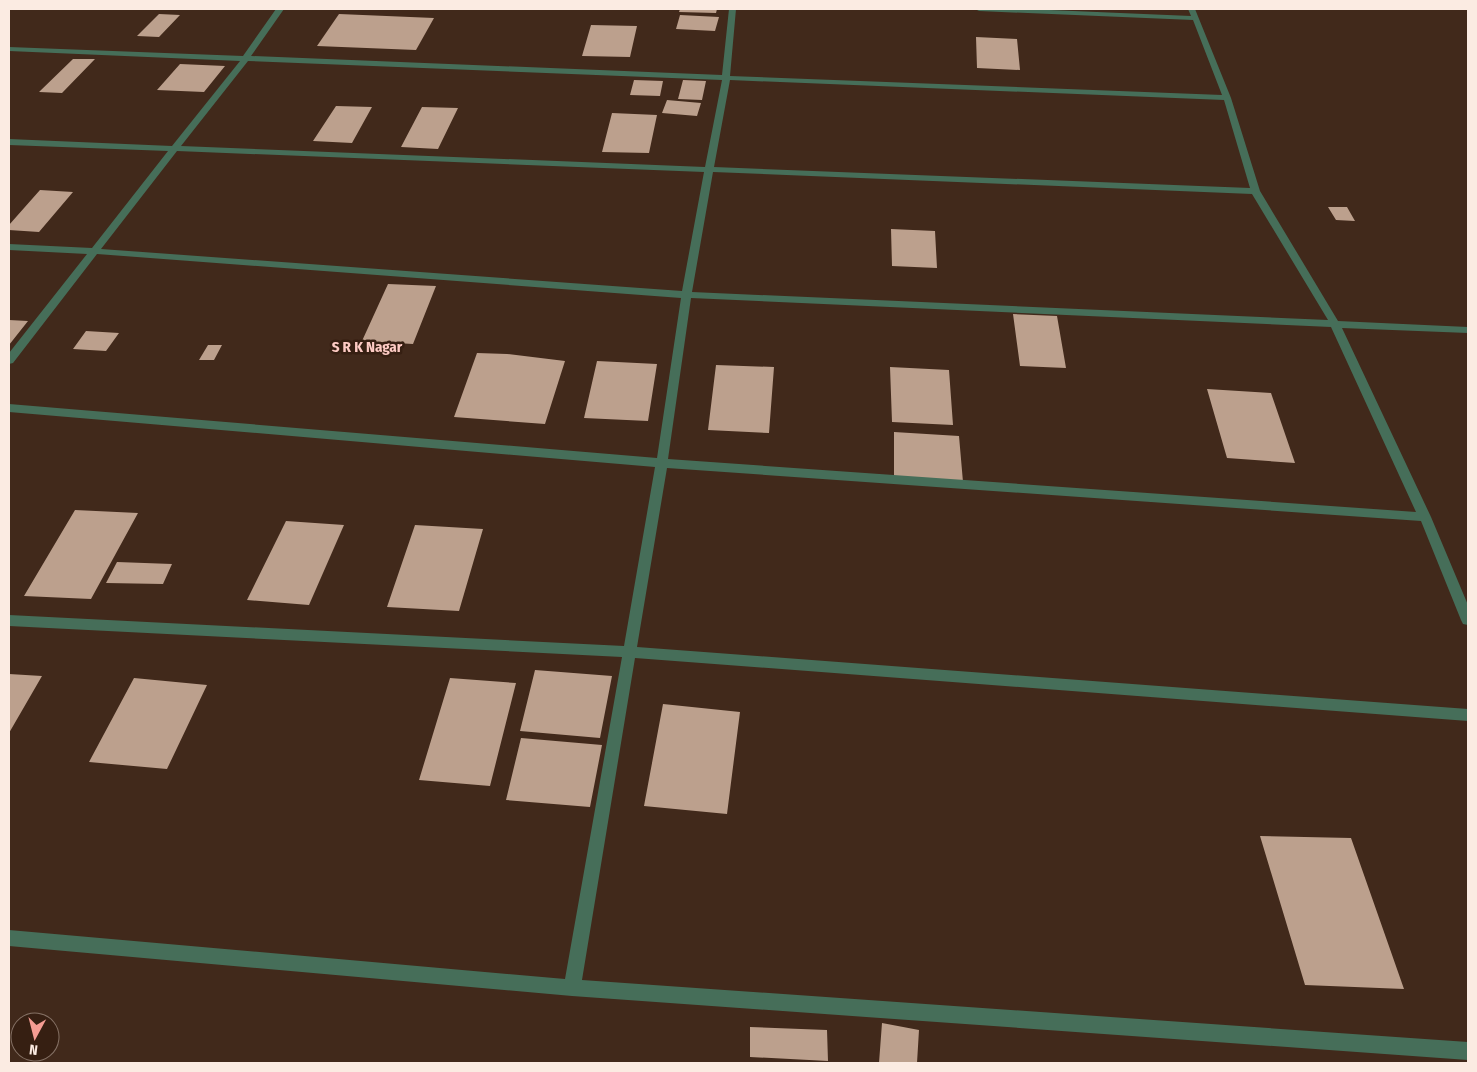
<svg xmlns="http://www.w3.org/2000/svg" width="1477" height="1072" font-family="'Fira Sans Condensed',sans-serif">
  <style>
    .building { fill: #bca08d }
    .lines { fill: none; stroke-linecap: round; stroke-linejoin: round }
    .street { fill: #466e59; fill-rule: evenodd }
    .labels { text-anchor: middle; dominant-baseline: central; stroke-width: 5; stroke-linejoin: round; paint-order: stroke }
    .quarter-label { font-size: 15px; font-weight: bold; fill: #fecbc4; stroke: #361f12 }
  </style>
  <rect width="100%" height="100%" fill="#41291b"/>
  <!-- building -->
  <path class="building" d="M680 9H717L716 13 679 12Z
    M159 14 180 15 159 37 137 36Z
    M339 14 434 18 416 50 317 46Z
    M680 15 719 17 715 31 676 29Z
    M591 25 637 26 630 57 582 56Z
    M976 37 1017 39 1020 70 977 68Z
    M73 59H95L62 93 39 92Z
    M180 64 225 66 204 92 157 90Z
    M634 80 663 81 660 96 630 95Z
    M683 80 706 81 702 100 678 99Z
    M667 100 701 103 697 116 662 113Z
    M336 106 372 107 352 143 313 141Z
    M422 107 458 108 438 149 401 147Z
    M612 113 657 115 649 153 602 152Z
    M40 190 73 192 39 232 9 230V225Z
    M1328 207H1347L1355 221 1336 220Z
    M891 229 935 231 937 268 892 266Z
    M388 284 436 286 413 344 362 341Z
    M1013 314 1057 316 1066 368 1020 366Z
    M9 320 28 321 9 345Z
    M86 331 119 333 106 351 73 349Z
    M208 345H222L214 360H199Z
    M477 353 507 354 565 361 545 424 454 417Z
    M597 361 657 364 648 421 584 418Z
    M716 365 774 367 769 433 708 430Z
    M890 367 949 370 953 425 892 422Z
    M1207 389 1271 393 1295 463 1227 458Z
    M894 432 959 436 963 482 894 478Z
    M75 510 138 513 91 599 24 596Z
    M286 521 344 525 309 605 247 600Z
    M415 525 483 529 459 611 387 607Z
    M117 562 172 564 163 584 106 583Z
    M535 670 612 676 600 738 520 731Z
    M9 674 42 676 9 733Z
    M134 678 207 685 167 769 89 762Z
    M450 678 516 683 490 786 419 780Z
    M663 704 740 712 727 814 644 806Z
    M521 738 602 745 590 807 506 800Z
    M1260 836 1351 838 1404 989 1305 985Z
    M882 1023 919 1030 917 1063H879Z
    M750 1027 827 1030 828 1061 750 1057Z"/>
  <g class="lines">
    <!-- street -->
    <path class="street" d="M276 9H284L251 56 722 75 729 9H736L730 76 1222 95 1193 20 979 11 975 9H1026L1191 16 1188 9H1195L1231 98 1260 191 1338 321 1468 327V333L1342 328 1431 517 1468 605V625L1463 624 1461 620 1421 521 667 468 637 647 1468 709V721L635 658 582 980 1468 1042V1060L572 996 9 946V930L565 979 622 657 9 626V615L624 646 655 467 9 412V404L657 458 681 298 97 254 13 363 9 364V353L87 254 9 250V244L92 248 168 151 9 145V139L172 146 240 61 9 51V47L243 56ZM248 61 722 80 705 167 181 146ZM730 80 1224 100 1250 188 714 167ZM177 151 704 172 682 291 101 249ZM713 172 1252 194 1328 320 692 292ZM691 298 1331 327 1416 512 668 459Z"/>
  </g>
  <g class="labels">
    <!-- quarter labels -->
    <g class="quarter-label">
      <text x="367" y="347">S R K Nagar</text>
    </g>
  </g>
  <!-- border -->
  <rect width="1477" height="1072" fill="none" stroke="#fbebe2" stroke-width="20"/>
  <!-- north arrow -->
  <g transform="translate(35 1037) rotate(187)"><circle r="24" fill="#361f12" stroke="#857165"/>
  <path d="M0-4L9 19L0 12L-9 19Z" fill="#f59c93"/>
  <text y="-8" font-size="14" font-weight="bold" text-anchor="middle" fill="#fbebe2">N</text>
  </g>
</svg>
